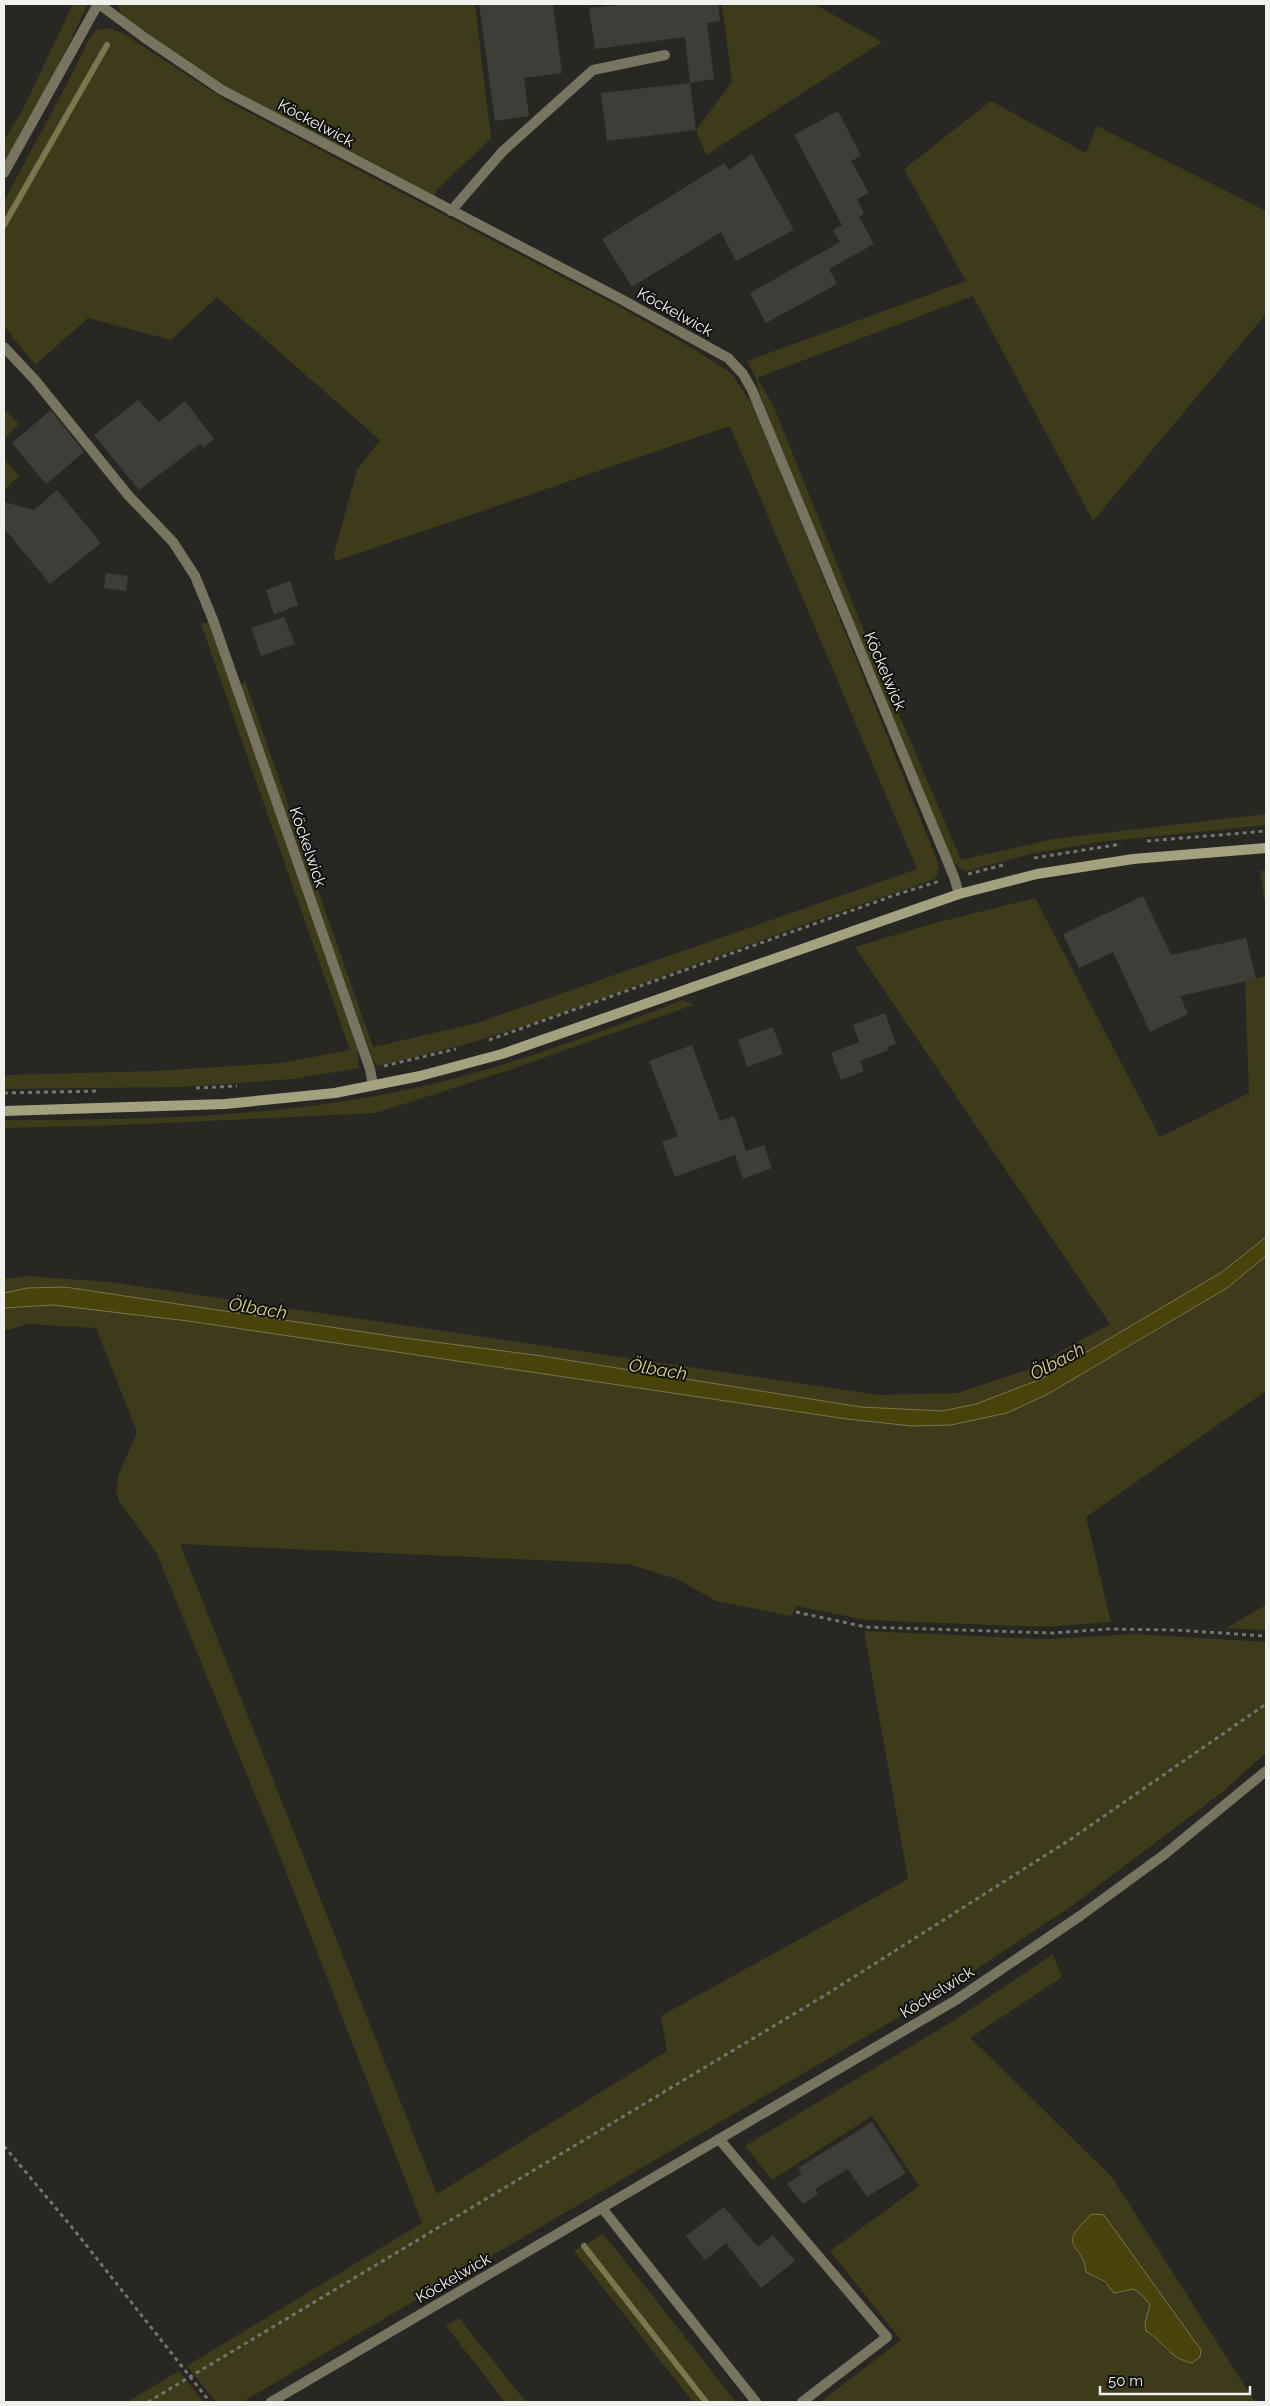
<svg xmlns="http://www.w3.org/2000/svg" width="1270" height="2406" font-family="Raleway,sans-serif">
  <style>
    .green { fill: #3d3b1a; fill-rule: evenodd }
    .water { fill: #48430a; stroke: #7a774e }
    .lines { fill: none; stroke-linecap: round; stroke-linejoin: round }
    .stream { stroke: #7a774e; stroke-width: 6 }
    .building { fill: #3e3e39 }
    .path { stroke: #73736f; stroke-width: 3; stroke-dasharray: 4 4; stroke-linecap: butt }
    .lane { stroke: #77755f; stroke-width: 10 }
    .street { stroke: #77755f; stroke-width: 10 }
    .secondary { stroke: #a4a27e; stroke-width: 10 }
    .labels { text-anchor: middle; dominant-baseline: central; stroke-width: 4; stroke-linejoin: round; paint-order: stroke }
    .street-label { font-size: 16px; fill: #f0f0ed; stroke: #10100e }
    .water-label { font-size: 18px; font-style: italic; fill: #d9d381; stroke: #10100e }
  </style>
  <rect width="100%" height="100%" fill="#282723"/>
  <!-- green -->
  <path class="green" d="M73 4H88L53 77 4 164V141L25 105Z
    M117 4H475L491 138 437 190 433 198 222 87 122 16Z
    M722 4H814L882 42 706 155 696 130 732 82Z
    M110 28 122 33 227 101 618 306 697 351 731 373 756 410 938 863V873L935 879 819 919 552 1017 470 1043 379 1066 373 1061 239 684 245 681 373 1047 477 1023 917 869 730 426 336 561 334 554 357 470 380 440 217 297 171 340 88 318 35 365 4 326V201L69 80 89 39 96 30Z
    M991 101 1086 153 1097 126 1266 211V314L1093 521 973 296 757 378 773 405 870 646 961 860 1053 839 1266 814V825L1099 842 1031 854 966 871C951 866 946 848 939 835L760 395 756 378 747 361 966 281 904 169Z
    M4 409 19 424 4 440Z
    M4 458 19 476 4 490Z
    M208 622 349 1021 358 1049 359 1068 293 1079 181 1087 4 1089V1075L155 1071 281 1063 350 1050 201 624Z
    M1260 871H1266V910Z
    M1035 898 1160 1137 1249 1093 1245 981 1266 976V1237L1222 1272 1041 1379 976 1404 942 1411 861 1407 542 1356 397 1337 65 1287 27 1288 4 1293V1279L26 1276 110 1282 879 1395 958 1393 1027 1370 1110 1324 855 947 931 924Z
    M683 1000 693 1005 509 1070 376 1113 121 1125 4 1128V1120C140 1120 277 1118 410 1089 504 1069 594 1034 683 1000Z
    M1266 1256V1391L1086 1517 1111 1622 1046 1627 866 1620 796 1606 791 1616 716 1601 677 1579 628 1564 180 1544 437 2194 667 2051 661 2016 908 1879 864 1631 1046 1639 1135 1634 1266 1642V1753L1221 1793 1069 1908 942 1992 242 2402H216L187 2366 422 2223 278 1851 157 1554 119 1501 116 1490 118 1476 137 1432 96 1328 29 1324 4 1331V1308L53 1305 188 1321 847 1419 912 1426 951 1425 1007 1413 1126 1349 1227 1288Z
    M1266 1605V1630L1226 1628Z
    M1053 1954 1062 1977 970 2038 1112 2177 1255 2402H820L901 2340 830 2251 919 2186 872 2116 772 2180 745 2146 953 2021ZM1086 2264 1157 2287 1166 2305 1200 2350 1167 2352 1145 2323 1150 2304 1142 2295 1134 2289 1119 2293C1108 2288 1099 2279 1086 2272Z
    M603 2234 622 2257 736 2402H693L574 2251Z
    M459 2318 526 2402H505L446 2326Z
    M179 2371 204 2402H127Z"/>
  <!-- water -->
  <path class="water" d="M1266 1237V1256L1227 1288 1048 1394 1007 1413 951 1425 912 1426 847 1419 188 1321 53 1305 4 1308V1293L27 1288 65 1287 397 1337 542 1356 861 1407 942 1411 976 1404 1041 1379 1222 1272Z
    M1092 2214 1104 2215 1201 2350 1200 2357 1192 2363C1166 2357 1165 2342 1146 2331L1145 2323 1150 2305 1142 2295 1134 2289 1114 2293 1105 2282 1086 2272C1083 2241 1054 2249 1092 2214Z"/>
  <g class="lines">
    <!-- stream -->
    <path class="stream" d="M4 225 107 45
      M584 2246 706 2402"/>
  </g>
  <!-- building -->
  <path class="building" d="M479 4H553L562 73 524 78 529 116 495 121Z
    M629 4H718L720 21 707 23 714 79 690 83 685 37 595 49 589 8Z
    M690 83 696 130 607 141 601 93Z
    M838 111 861 156 851 161 869 193 857 199 864 214 859 217 874 244 829 269 837 284 766 323 750 293 840 242 833 230 842 225 794 135Z
    M752 154 794 230 736 261 721 232 632 287 602 239 724 163 729 170Z
    M138 400 159 422 185 401 214 439 203 448 200 444 139 490 94 435Z
    M51 410 84 452 46 484 12 443Z
    M57 490 101 543 50 584 4 528V502L34 510Z
    M106 573 128 576 126 591 104 588Z
    M290 581 298 605 274 615 266 590Z
    M284 617 295 644 261 656 251 628Z
    M1143 896 1171 955 1246 938 1256 979 1180 996 1188 1014 1150 1032 1113 952 1079 968 1063 934Z
    M885 1013 896 1044 887 1047 888 1050 860 1061 864 1071 841 1080 831 1053 859 1042 853 1025Z
    M773 1027 783 1054 747 1067 738 1040Z
    M692 1045 720 1121 734 1116 746 1151 764 1145 772 1168 743 1179 735 1155 675 1177 662 1142 678 1136 649 1061Z
    M872 2122 906 2173 867 2197 848 2169 815 2189 818 2194 803 2204 787 2184 802 2174 798 2168Z
    M724 2207 758 2247 773 2235 795 2261 761 2288 726 2243 705 2260 686 2236Z"/>
  <g class="lines">
    <!-- path -->
    <path class="path" d="M1147 841 1266 831
      M1034 858 1121 844
      M968 874 1003 865
      M489 1040 898 894 940 881
      M384 1066 456 1049
      M196 1088 237 1086
      M4 1093 100 1091
      M796 1612 866 1627 1053 1633 1108 1629 1176 1630 1266 1636
      M4 2146 75 2231 210 2402
      M148 2402 827 1994 1068 1841 1266 1704"/>
    <!-- lane -->
    <path class="lane" d="M451 211 502 152 593 70 665 55
      M4 347 35 380 128 495 173 542 195 576 213 620
      M719 2139 887 2337 802 2402"/>
    <!-- street -->
    <path class="street" d="M99 4 145 38 222 90 619 298 728 358 743 374 752 390 954 877 959 894
      M4 173 98 4
      M213 620 370 1069 373 1085
      M602 2208 756 2402
      M271 2402 956 2000 1080 1916 1165 1854 1266 1771"/>
    <!-- secondary -->
    <path class="secondary" d="M4 1111 225 1104 335 1093 420 1076 502 1054 959 894 1037 874 1133 859 1266 848"/>
  </g>
  <g class="labels">
    <!-- street labels -->
    <g class="street-label">
      <text transform="translate(316 123) rotate(28)">Köckelwick</text>
      <text transform="translate(675 312) rotate(29)">Köckelwick</text>
      <text transform="translate(885 671) rotate(67)">Köckelwick</text>
      <text transform="translate(308 847) rotate(71)">Köckelwick</text>
      <text transform="translate(937 1992) rotate(-32)">Köckelwick</text>
      <text transform="translate(453 2278) rotate(-30)">Köckelwick</text>
    </g>
    <!-- water labels -->
    <g class="water-label">
      <text transform="translate(258 1308) rotate(9)">Ölbach</text>
      <text transform="translate(1057 1361) rotate(-28)">Ölbach</text>
      <text transform="translate(658 1369) rotate(9)">Ölbach</text>
    </g>
  </g>
  <!-- border -->
  <rect width="1270" height="2406" fill="none" stroke="#f0f0ed" stroke-width="10"/>
  <!-- scale -->
  <path d="M1100 2386v8h150v-8" fill="none" stroke="#f0f0ed" stroke-width="2.5"/>
  <text x="1108" y="2386" font-size="15" fill="#f0f0ed" stroke="#10100e" stroke-width="4" paint-order="stroke">50 m</text>
</svg>
